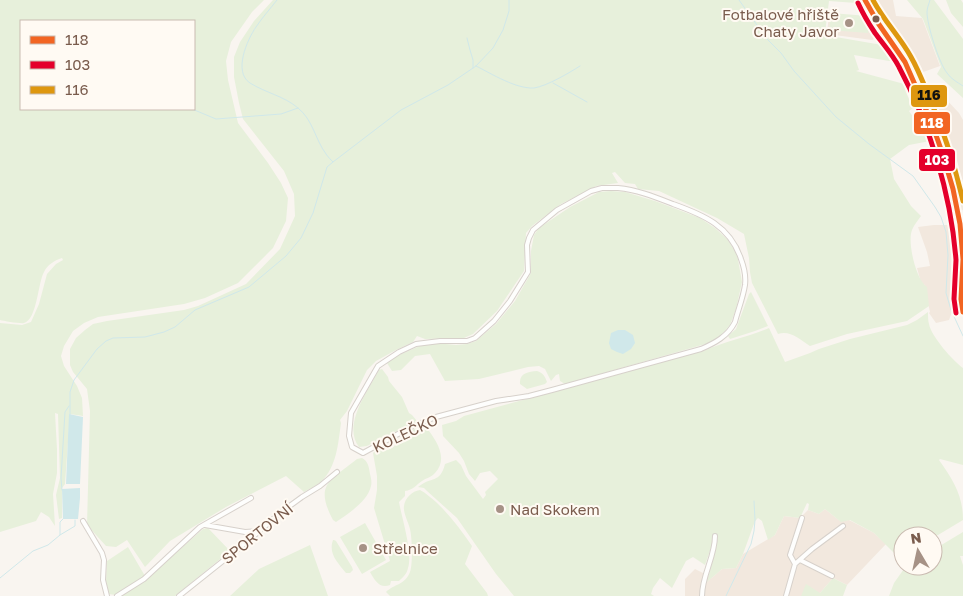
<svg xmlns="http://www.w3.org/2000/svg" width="963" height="596" font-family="'Golos Text',sans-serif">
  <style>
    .residential { fill: #f2e8de }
    .green { fill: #e7f0db; fill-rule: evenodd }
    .water { fill: #d0e8ea }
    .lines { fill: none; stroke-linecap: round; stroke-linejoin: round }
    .stream { stroke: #d0e8ea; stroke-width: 1 }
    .street-casing { stroke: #d7d1cb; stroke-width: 6 }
    .secondary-casing { stroke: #d9d2cb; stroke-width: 8 }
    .street { stroke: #fefefd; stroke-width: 4 }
    .secondary { stroke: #fefefd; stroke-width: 5 }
    .bus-1-casing { stroke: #fffaf3; stroke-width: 9 }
    .bus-2-casing { stroke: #fffaf3; stroke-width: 9 }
    .bus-3-casing { stroke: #fffaf3; stroke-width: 9 }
    .bus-1 { stroke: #f26522; stroke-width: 5 }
    .bus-2 { stroke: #e4002b; stroke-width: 5 }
    .bus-3 { stroke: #de970f; stroke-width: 5 }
    .bus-dot { fill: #7a5c4d; stroke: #fffaf3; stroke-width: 2 }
    .poi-dot { fill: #a69286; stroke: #fffaf3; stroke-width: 2 }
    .labels { text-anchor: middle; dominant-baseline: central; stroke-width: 4; stroke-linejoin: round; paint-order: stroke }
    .poi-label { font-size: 15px; fill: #7a5c4d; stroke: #fffaf3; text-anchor: start }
    .street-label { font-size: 15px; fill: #7a5c4d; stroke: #fffaf3 }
    .line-badge { stroke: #fffaf3; stroke-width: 2 }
    .badge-label { font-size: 14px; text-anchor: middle; font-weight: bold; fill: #fff }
    .pale-badge-label { font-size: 14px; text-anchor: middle; font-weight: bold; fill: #111 }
  </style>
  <rect width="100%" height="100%" fill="#f9f5f0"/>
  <!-- residential -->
  <path class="residential" d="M863 0H893L896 16 922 18 940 66 915 75 924 96 937 93 943 96 959 113 963 120V210L959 211 962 223H963V280L959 298H957L949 320 936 323 929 313 930 312 924 284H920V279L917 268 930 266 927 252 918 227 934 225H959L952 200 945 166 926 117H920L915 107 908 90 915 87 912 78 903 64 882 34 872 40 827 34 829 14 872 19Z
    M825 509 840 521 849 520 874 533 886 544 847 585 833 578 820 593 802 596H685V579L695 569 709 576 708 581 722 569 736 568 743 554 775 535 784 516 800 518 808 510 819 514Z"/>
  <!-- green -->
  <path class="green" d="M0 0H264L252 12 231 42 226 61 228 80 238 123 268 163 281 183 288 198 286 221 273 248 238 283 205 298 184 304 98 317 84 323 73 331 64 346 61 356 64 366 77 386 82 398 83 416 70 414 65 484 62 488V518L59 519 56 495 60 478 58 414 55 413 57 449V473L53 494 55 526 49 517 41 512 36 521 0 532V323L22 325 31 322 39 304 47 274 56 264 63 260 62 258C55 260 47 265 44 272 38 282 37 320 24 323 21 324 4 321 0 320ZM21 21H194V109H21Z
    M273 0H859L856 3 829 1 825 33 830 36 882 45 891 52 898 61H889L854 55 859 70 856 71 908 85 905 90 913 108 909 111 930 141 909 145 890 159 894 179 911 206 921 216C918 220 914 225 912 230 907 242 916 280 927 287L929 306 907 321 847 334 810 346C799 339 790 330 778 334L752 283 750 272 749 258 744 234 717 218 659 191 638 189 635 184 625 183 615 172 612 173 618 183 596 186 575 197 561 204 532 226 526 233 524 271 497 311 473 334 464 338 425 339 417 336 413 342 396 350 376 361 367 370 347 411 340 420 341 423C338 444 337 466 321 482 316 486 309 489 304 492L286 476 226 507 170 541 145 567 127 540 116 547 106 546 87 525 90 411 87 389 73 372 70 365V349L76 338 85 330 93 324 107 321 184 310 198 306 246 284 280 249 295 216 294 194 284 171 243 119 239 103 234 77V57L240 42 254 21Z
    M907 0H934L963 39V98L937 74 941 67 923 19Z
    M946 0H961L963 3V27L951 13Z
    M831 13 868 16V33L829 30Z
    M611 191 625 192 655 201 700 218 715 228 727 239 737 254 742 282 736 309 730 325 716 341 565 384 560 381 559 374 556 375 551 381 545 369 539 366 528 367 479 379 445 381 430 354 415 356 401 370 392 371 387 363 397 356 422 345 435 343 456 345 467 344 476 341 496 324 515 301 531 273V251L534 235 539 228 570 207 599 192Z
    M751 292 768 326 755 331 730 339 728 336 736 329 749 294Z
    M928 312C928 316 928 321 929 324 931 336 953 361 963 368V465L940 459 939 460C953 480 963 495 963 520L933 538V536H903V553L897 556 874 533 850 520 841 522 825 509 819 514 808 510 809 504 807 503 800 518 784 516 775 535 768 540 762 521 758 518 755 521 743 554 736 568 722 569 707 582 717 544 712 545 705 565 693 557 686 561 672 588 660 578 653 588 651 594 654 596H514L496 574 457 518 427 491 424 488 418 487C431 476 440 484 445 464L456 460 461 465 466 476 483 499 486 495 485 492 498 479 490 471 480 473 475 481 469 474 464 461 459 453 443 436 442 425 456 421 464 416 706 350C726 341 748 337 769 328L785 362 810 353 819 349 850 339 907 325 917 320Z
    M382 369 388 377 389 381 402 397 409 413 412 415 417 421 367 446 359 447C342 425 368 391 379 370Z
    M537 371C543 373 545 376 547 382L545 384 527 389 520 384C519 373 528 372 537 371Z
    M426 427C436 440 449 458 435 473 432 477 426 478 422 481 416 485 413 490 405 491V496L399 502C402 519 413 553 408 568 407 574 403 577 399 581H391L390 585C380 589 375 581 370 572L390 561 374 508 377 490V476L373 453 376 450C399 452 392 443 406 433 411 429 419 428 426 427Z
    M362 458C368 461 369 467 370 474 371 478 372 482 371 486 368 501 348 514 336 522L333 520C314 484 330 481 357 459Z
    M420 490C426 493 431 498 436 502 450 515 461 530 472 546L465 564 487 593 488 596H390L386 592C394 584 405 585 410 572 413 564 412 537 410 529 408 521 403 513 404 506 405 498 412 491 420 490Z
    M365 523 386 560 362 574 340 537Z
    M208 528 230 551 175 596H121L152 574 203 529Z
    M963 532V556H960L963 565V596H889L894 583 906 566H933V550Z
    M333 540H334L336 541 352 567 353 570 350 573H346C338 563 328 554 333 540Z
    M310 545 328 596H230L259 569Z
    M128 547 145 576 133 584 128 586V587L115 595 109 594 106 581 107 561Z
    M833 578 847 585 843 596H801L806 584 820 593Z"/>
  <!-- water -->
  <path class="water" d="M618 330H625L633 335 635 343 631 349 623 354 617 352 611 349 609 343 611 333Z
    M69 414 83 417 80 484H66Z
    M80 488V498L78 519H63L62 489Z"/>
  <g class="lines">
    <!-- stream -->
    <path class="stream" d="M739 0 767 39 781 53 794 71 836 117 869 144 913 176 935 207 941 217 946 232 948 255 946 293 951 310 963 336
      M930 0C929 4 927 8 927 12 927 25 939 63 947 73 951 79 957 82 963 86
      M467 38 470 50 473 60V68
      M476 66C492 74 516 89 534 88 547 86 569 73 580 66
      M553 83 587 102
      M192 109 216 119 281 114 298 108
      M333 162 401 110 448 85 476 66 493 48 503 30 509 11V0
      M70 415V392L74 380 97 349 106 341 113 338 145 337 164 332 175 327 195 310 249 287 286 256 301 238 313 213 327 167 333 162C331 160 328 157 326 154 315 139 313 120 298 108 284 96 266 93 250 83 233 72 247 40 256 27 262 18 270 9 277 0
      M62 490 61 478 65 412 69 406
      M60 535 75 526V520
      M0 578 33 551 48 545 60 535V522L64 518
      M726 596 751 544 754 531 755 520 754 501"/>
    <defs>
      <path id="street" d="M618 188C638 190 655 197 673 204 704 215 730 226 741 259 744 267 746 277 745 285 743 298 738 310 735 322 728 336 715 343 701 349L552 390 529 396 496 401 436 417 411 427 363 453 352 447 349 436 351 413 378 366 399 352 416 344 440 341H467L475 338 494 321 510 301 528 272 527 245 529 238 533 230 557 210 591 191 602 188Z
        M83 521 102 553 104 560 103 580 107 596
        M205 525 245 532 258 531
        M800 560 832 576
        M795 564 790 555 802 518
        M117 596 144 579 200 527 251 498
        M179 596 248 541 280 513 302 497 320 486 337 472
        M702 596C702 575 715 557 715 536
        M786 596 795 564 812 549 843 526"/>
      <path id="secondary" d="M865 0C868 6 871 12 874 17 883 33 896 46 905 62 915 81 923 101 931 121 948 166 961 211 963 259
        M963 260 961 299 963 312"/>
    </defs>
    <!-- street casing -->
    <use href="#street" class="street-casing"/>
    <!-- secondary casing -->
    <use href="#secondary" class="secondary-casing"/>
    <!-- street -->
    <use href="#street" class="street"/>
    <!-- secondary -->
    <use href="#secondary" class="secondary"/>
    <defs>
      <path id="bus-1" d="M865 0 878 23 905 62 931 121 943 155 953 189 960 224 963 259
        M963 260 961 299 963 312"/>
      <path id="bus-2" d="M858 3C863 14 869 24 875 33 883 44 893 55 899 67 930 125 951 194 956 260
        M956 260 954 299 956 313"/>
      <path id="bus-3" d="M873 0C884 21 900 37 911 57 919 71 924 85 930 99 944 132 955 166 963 201"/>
    </defs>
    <!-- bus-1 casing -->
    <use href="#bus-1" class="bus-1-casing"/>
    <!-- bus-2 casing -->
    <use href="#bus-2" class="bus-2-casing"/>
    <!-- bus-3 casing -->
    <use href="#bus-3" class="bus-3-casing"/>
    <!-- bus-1 -->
    <use href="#bus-1" class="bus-1"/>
    <!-- bus-2 -->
    <use href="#bus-2" class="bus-2"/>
    <!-- bus-3 -->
    <use href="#bus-3" class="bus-3"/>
  </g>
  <!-- markers -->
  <circle class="bus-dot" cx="876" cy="19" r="4.5"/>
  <g class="poi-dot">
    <circle cx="849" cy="23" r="5"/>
    <circle cx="500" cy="509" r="5"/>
    <circle cx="363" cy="548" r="5"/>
  </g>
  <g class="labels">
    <!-- poi labels -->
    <g class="poi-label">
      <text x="839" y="14" text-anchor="end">Fotbalové hřiště<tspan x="839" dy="17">Chaty Javor</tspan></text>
      <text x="510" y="509">Nad Skokem</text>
      <text x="373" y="548">Střelnice</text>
    </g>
    <!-- street labels -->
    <g class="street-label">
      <text transform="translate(405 433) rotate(-25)">KOLEČKO</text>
      <text transform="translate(257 533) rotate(-39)">SPORTOVNÍ</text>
    </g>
  </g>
  <g class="line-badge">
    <rect x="910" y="84" width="38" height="24" rx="5" fill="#de970f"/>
    <rect x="913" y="111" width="38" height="24" rx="5" fill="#f26522"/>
    <rect x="918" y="148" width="38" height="24" rx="5" fill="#e4002b"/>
  </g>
  <g class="badge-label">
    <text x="932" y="128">118</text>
    <text x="937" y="165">103</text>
  </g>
  <g class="pale-badge-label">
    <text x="929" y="100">116</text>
  </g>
  <!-- legend -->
  <rect x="20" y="20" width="175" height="90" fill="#fffaf3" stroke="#cabbb1"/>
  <rect x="30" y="36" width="25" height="8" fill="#f26522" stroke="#cabbb1"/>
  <text x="65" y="45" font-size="15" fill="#7a5c4d">118</text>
  <rect x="30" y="61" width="25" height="8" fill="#e4002b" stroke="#cabbb1"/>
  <text x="65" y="70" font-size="15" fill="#7a5c4d">103</text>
  <rect x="30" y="86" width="25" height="8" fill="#de970f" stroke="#cabbb1"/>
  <text x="65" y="95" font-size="15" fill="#7a5c4d">116</text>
  <!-- north arrow -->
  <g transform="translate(918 551) rotate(351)"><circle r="24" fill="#fffaf3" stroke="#cabbb1"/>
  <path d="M0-4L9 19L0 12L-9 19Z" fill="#a69286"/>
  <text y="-8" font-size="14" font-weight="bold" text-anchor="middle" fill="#7a5c4d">N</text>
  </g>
</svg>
